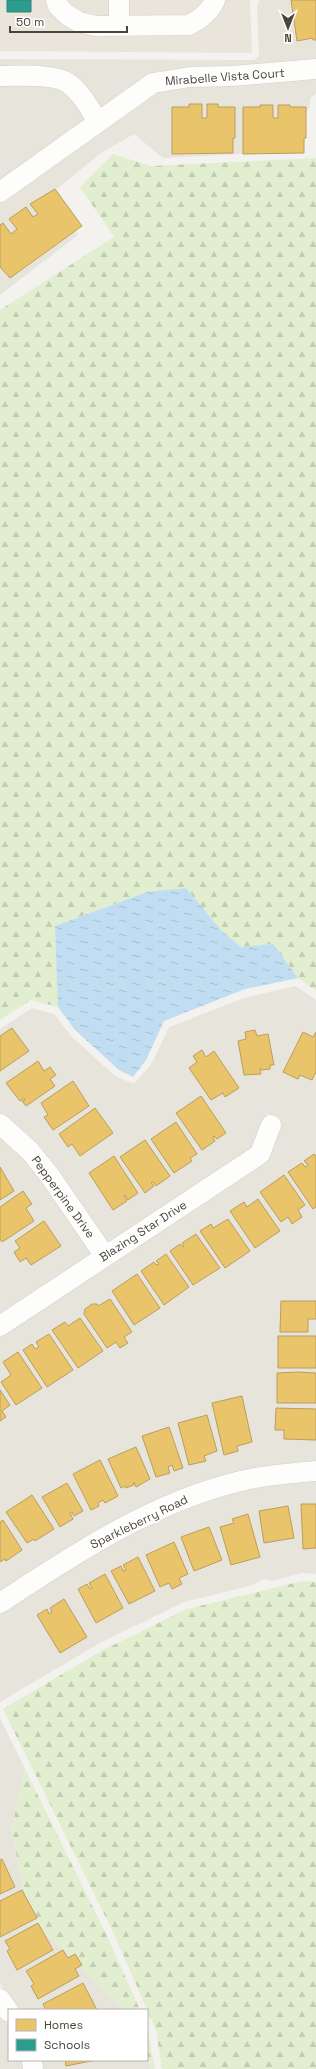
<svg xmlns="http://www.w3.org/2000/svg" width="316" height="2069" font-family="'Space Grotesk',sans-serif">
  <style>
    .residential { fill: #e7e4dc }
    .education { fill: #eae5da }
    .forest { fill: url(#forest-firs) }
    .water { fill: url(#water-ripples) }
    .homes { fill: #e9c46a; stroke: #ba9e5b }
    .schools { fill: #2a9d8f; stroke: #348275 }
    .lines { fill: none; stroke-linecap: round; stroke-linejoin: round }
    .minor-casing { stroke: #d2d0cb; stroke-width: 21 }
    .minor { stroke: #fdfdfc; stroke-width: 20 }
    .labels { text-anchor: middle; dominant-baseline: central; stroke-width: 4; stroke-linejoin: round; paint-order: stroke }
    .street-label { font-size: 12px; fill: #4b4439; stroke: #fff }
  </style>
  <defs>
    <pattern id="forest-firs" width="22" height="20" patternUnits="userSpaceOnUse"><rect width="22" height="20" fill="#e1eecf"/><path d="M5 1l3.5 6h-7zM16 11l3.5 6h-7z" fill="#c3cdb2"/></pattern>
    <pattern id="water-ripples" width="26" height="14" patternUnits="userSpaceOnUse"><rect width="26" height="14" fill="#c0ddf1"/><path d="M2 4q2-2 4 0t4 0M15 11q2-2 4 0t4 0" fill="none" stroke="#a6bfcf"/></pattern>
  </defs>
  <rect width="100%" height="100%" fill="#f4f2ee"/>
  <!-- residential -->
  <path class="residential" d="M260 0H316V94L310 98V106L302 120 301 151 163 158 134 134 101 153 53 192 78 235 0 295V59L252 60 256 59 259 55 257 5Z
    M296 986 316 1000V1463L278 1465 0 1592V1336L267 1158 281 1120 267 1113 254 1148 107 1244 36 1144 0 1114V1029L32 1008 54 1014 71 1036 115 1076 134 1084 152 1063 169 1027 247 997Z
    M0 1136 25 1157 93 1253 0 1316Z
    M316 1480V1574L302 1573 271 1581 263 1579 253 1585 184 1602 100 1643 0 1702V1613L58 1574 107 1546 174 1513 242 1490 280 1483Z
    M0 1718 25 1769 11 1831 31 1919 124 2010H18L0 1984Z
    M0 2013 9 2026V2060H23L25 2069H0Z
    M147 2059 151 2069H41L40 2060Z"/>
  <!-- education -->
  <path class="education" d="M0 0H250L252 53 0 51Z"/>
  <!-- forest -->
  <path class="forest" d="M113 154 151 166 316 158V991L298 978 273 944 241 947 221 930 186 888 147 892 55 926 58 1007 31 1000 0 1020V310L114 237 80 187Z
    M302 1581 316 1582V2069H162L156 2030 114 1934 3 1709 103 1650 187 1609Z
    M25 1769 108 1938 140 2010H124L31 1919 11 1831Z
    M147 2027 155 2069H151L147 2059Z"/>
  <!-- water -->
  <path class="water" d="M186 888 221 930 241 947 273 944 298 978 245 989 164 1021 146 1060 133 1077 119 1070 75 1030 58 1007 55 926 147 892Z"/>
  <!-- homes -->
  <path class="homes" d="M291 0H316V40H313V38L297 41Z
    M189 104H202V118H207V104H218V107H235V138H233V153L172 154V107H189Z
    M260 105H273V118H278V105H290V107H306V138H304V153L243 154V107H260Z
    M55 189 82 226 10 278 0 267V225L3 223 11 234 17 229 9 219 26 207 33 217 38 214 30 204Z
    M12 1028 29 1051 0 1071V1036Z
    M255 1030 257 1036 268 1034 274 1065H270V1069L262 1070 260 1068 261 1074 244 1075 238 1041 246 1039 245 1032Z
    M303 1032 313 1037 316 1032V1072L312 1080 300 1075 298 1079 283 1072Z
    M202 1050 206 1057 214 1051 239 1088 225 1097 223 1093 211 1100 189 1068 197 1062 193 1056Z
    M38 1061 44 1071 50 1067 56 1075 50 1079 55 1086 26 1106 22 1101 25 1100 24 1098 20 1101 6 1083Z
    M73 1081 89 1106 53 1130 44 1117 48 1115 41 1103Z
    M201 1096 226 1133 217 1139 214 1136 213 1137 215 1141 202 1150 176 1113Z
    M95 1108 113 1133 80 1156 72 1144 68 1147 59 1134Z
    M176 1122 197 1154 190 1158 192 1161 174 1173 151 1139Z
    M145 1140 170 1176 156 1186 153 1182 151 1183 154 1186 145 1193 120 1157Z
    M314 1154 316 1156V1207L313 1209 288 1172 302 1163 305 1167 308 1165 304 1161Z
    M114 1156 138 1193 128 1200 125 1195 124 1196 127 1201 113 1210 89 1173Z
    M0 1167 14 1191 0 1200Z
    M284 1175 305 1205 298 1210 302 1217 292 1224 288 1217 281 1222 260 1192Z
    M23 1191 32 1204 26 1208 34 1221 2 1242 0 1239V1207Z
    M258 1199 280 1231 255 1248 230 1211 244 1202 247 1207Z
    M228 1219 250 1251 225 1268 200 1231 211 1224 213 1228Z
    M44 1221 61 1246 31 1265 26 1258 20 1262 14 1252 20 1248 15 1241Z
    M196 1234 220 1268 193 1285 170 1251 180 1244 183 1247 184 1246 182 1243Z
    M166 1254 189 1287 164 1305 141 1271 154 1262 156 1265 159 1264 156 1261Z
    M137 1274 160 1308 134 1325 112 1291Z
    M110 1299 132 1332 124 1337 128 1343 120 1348 116 1342 107 1348 84 1314 85 1309 92 1304H97L98 1306Z
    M281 1301H316V1319H308V1332H280Z
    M80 1318 103 1351 78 1368 52 1330 65 1322 68 1326Z
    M49 1334 73 1370 47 1387 23 1350 32 1344 35 1349 39 1347 36 1342Z
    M278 1336H316V1368H278Z
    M18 1352 42 1388 16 1405 1 1382 11 1375 3 1362Z
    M298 1372 316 1373V1403H277V1373Z
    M0 1390 10 1405 2 1411 6 1417 0 1421Z
    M242 1396 252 1442 237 1446 238 1451 224 1455 212 1403Z
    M276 1408 316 1409V1440L284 1439V1430H275Z
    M207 1415 217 1451 204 1456 206 1461 189 1465 178 1423Z
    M169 1427 183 1468 174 1471 172 1465 168 1467 170 1473 156 1477 142 1436Z
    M136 1447 150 1479 136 1487 134 1482V1485L126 1488 125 1486 121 1488 108 1459Z
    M100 1460 118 1496 105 1503 103 1500 98 1503 99 1506 91 1510 73 1474Z
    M67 1483 83 1511 74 1516 72 1512 70 1513 73 1519 60 1527 42 1497Z
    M32 1495 54 1529 35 1541 34 1539 27 1543 6 1512Z
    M301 1504H316V1548L303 1549Z
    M288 1506 294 1538 264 1543 259 1511Z
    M248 1514 260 1557 231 1565 220 1527 234 1523 232 1519Z
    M3 1520 22 1550 6 1561 5 1559 0 1562V1522Z
    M209 1527 222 1560 194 1571 181 1537Z
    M174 1542 188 1574 179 1578 182 1584 172 1589 169 1583 160 1587 146 1555Z
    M138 1557 155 1591 129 1604 111 1571 121 1566 123 1571 126 1570 123 1565Z
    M105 1574 123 1608 96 1623 78 1589 87 1584 90 1589 92 1588 89 1583Z
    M64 1599 87 1637 60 1653 37 1615 47 1609 49 1614 52 1612 50 1608Z
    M2 1859 15 1887 0 1894V1860Z
    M22 1890 37 1918 0 1937V1901Z
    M38 1923 53 1950 17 1970 7 1951 10 1949 5 1941Z
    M63 1950 68 1958 75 1954 82 1965 75 1969 79 1976 38 1999 31 1986 34 1984 26 1971Z
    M83 1983 97 2010H46L43 2004Z
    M65 2060H96L66 2066Z"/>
  <!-- schools -->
  <path class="schools" d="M7 0H31V12H7Z"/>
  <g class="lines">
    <defs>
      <path id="minor" d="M56 0 58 6 67 15 79 22 96 26 189 25C201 19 210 12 215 0
        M119 0V25
        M0 76C17 76 54 73 68 83 81 92 90 109 98 122
        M0 192 153 83 190 77 232 76 316 69
        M0 1124 30 1151 50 1176 105 1256
        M0 1326 260 1154 271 1125
        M0 1603C75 1554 152 1502 241 1481 265 1475 291 1473 316 1471
        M0 1999 9 2012
        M32 2060 33 2069"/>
    </defs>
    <!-- minor casing -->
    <use href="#minor" class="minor-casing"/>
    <!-- minor -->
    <use href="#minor" class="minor"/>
  </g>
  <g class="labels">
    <!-- street labels -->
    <g class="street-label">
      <text transform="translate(225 77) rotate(-4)">Mirabelle Vista Court</text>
      <text transform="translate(63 1197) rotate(54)">Pepperpine Drive</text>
      <text transform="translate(143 1231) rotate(-33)">Blazing Star Drive</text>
      <text transform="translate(139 1522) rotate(-26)">Sparkleberry Road</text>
    </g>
  </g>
  <!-- legend -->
  <rect x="8" y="2009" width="140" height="52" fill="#ffffff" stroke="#b7b4b0"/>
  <rect x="16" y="2019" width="20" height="12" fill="#e9c46a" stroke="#b7b4b0"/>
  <text x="44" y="2029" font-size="12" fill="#4b4439">Homes</text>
  <rect x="16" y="2039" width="20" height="12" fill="#2a9d8f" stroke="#b7b4b0"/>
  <text x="44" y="2049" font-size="12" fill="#4b4439">Schools</text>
  <!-- north arrow -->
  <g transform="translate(288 28) rotate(180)" stroke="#ffffff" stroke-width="3" paint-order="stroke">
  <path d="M0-3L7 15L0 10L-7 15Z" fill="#4b4439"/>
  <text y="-6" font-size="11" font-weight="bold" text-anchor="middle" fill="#4b4439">N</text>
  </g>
  <!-- scale -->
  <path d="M10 26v6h117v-6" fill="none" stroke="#4b4439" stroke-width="2"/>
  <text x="16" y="26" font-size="12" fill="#4b4439" stroke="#ffffff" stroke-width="3" paint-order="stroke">50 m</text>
</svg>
